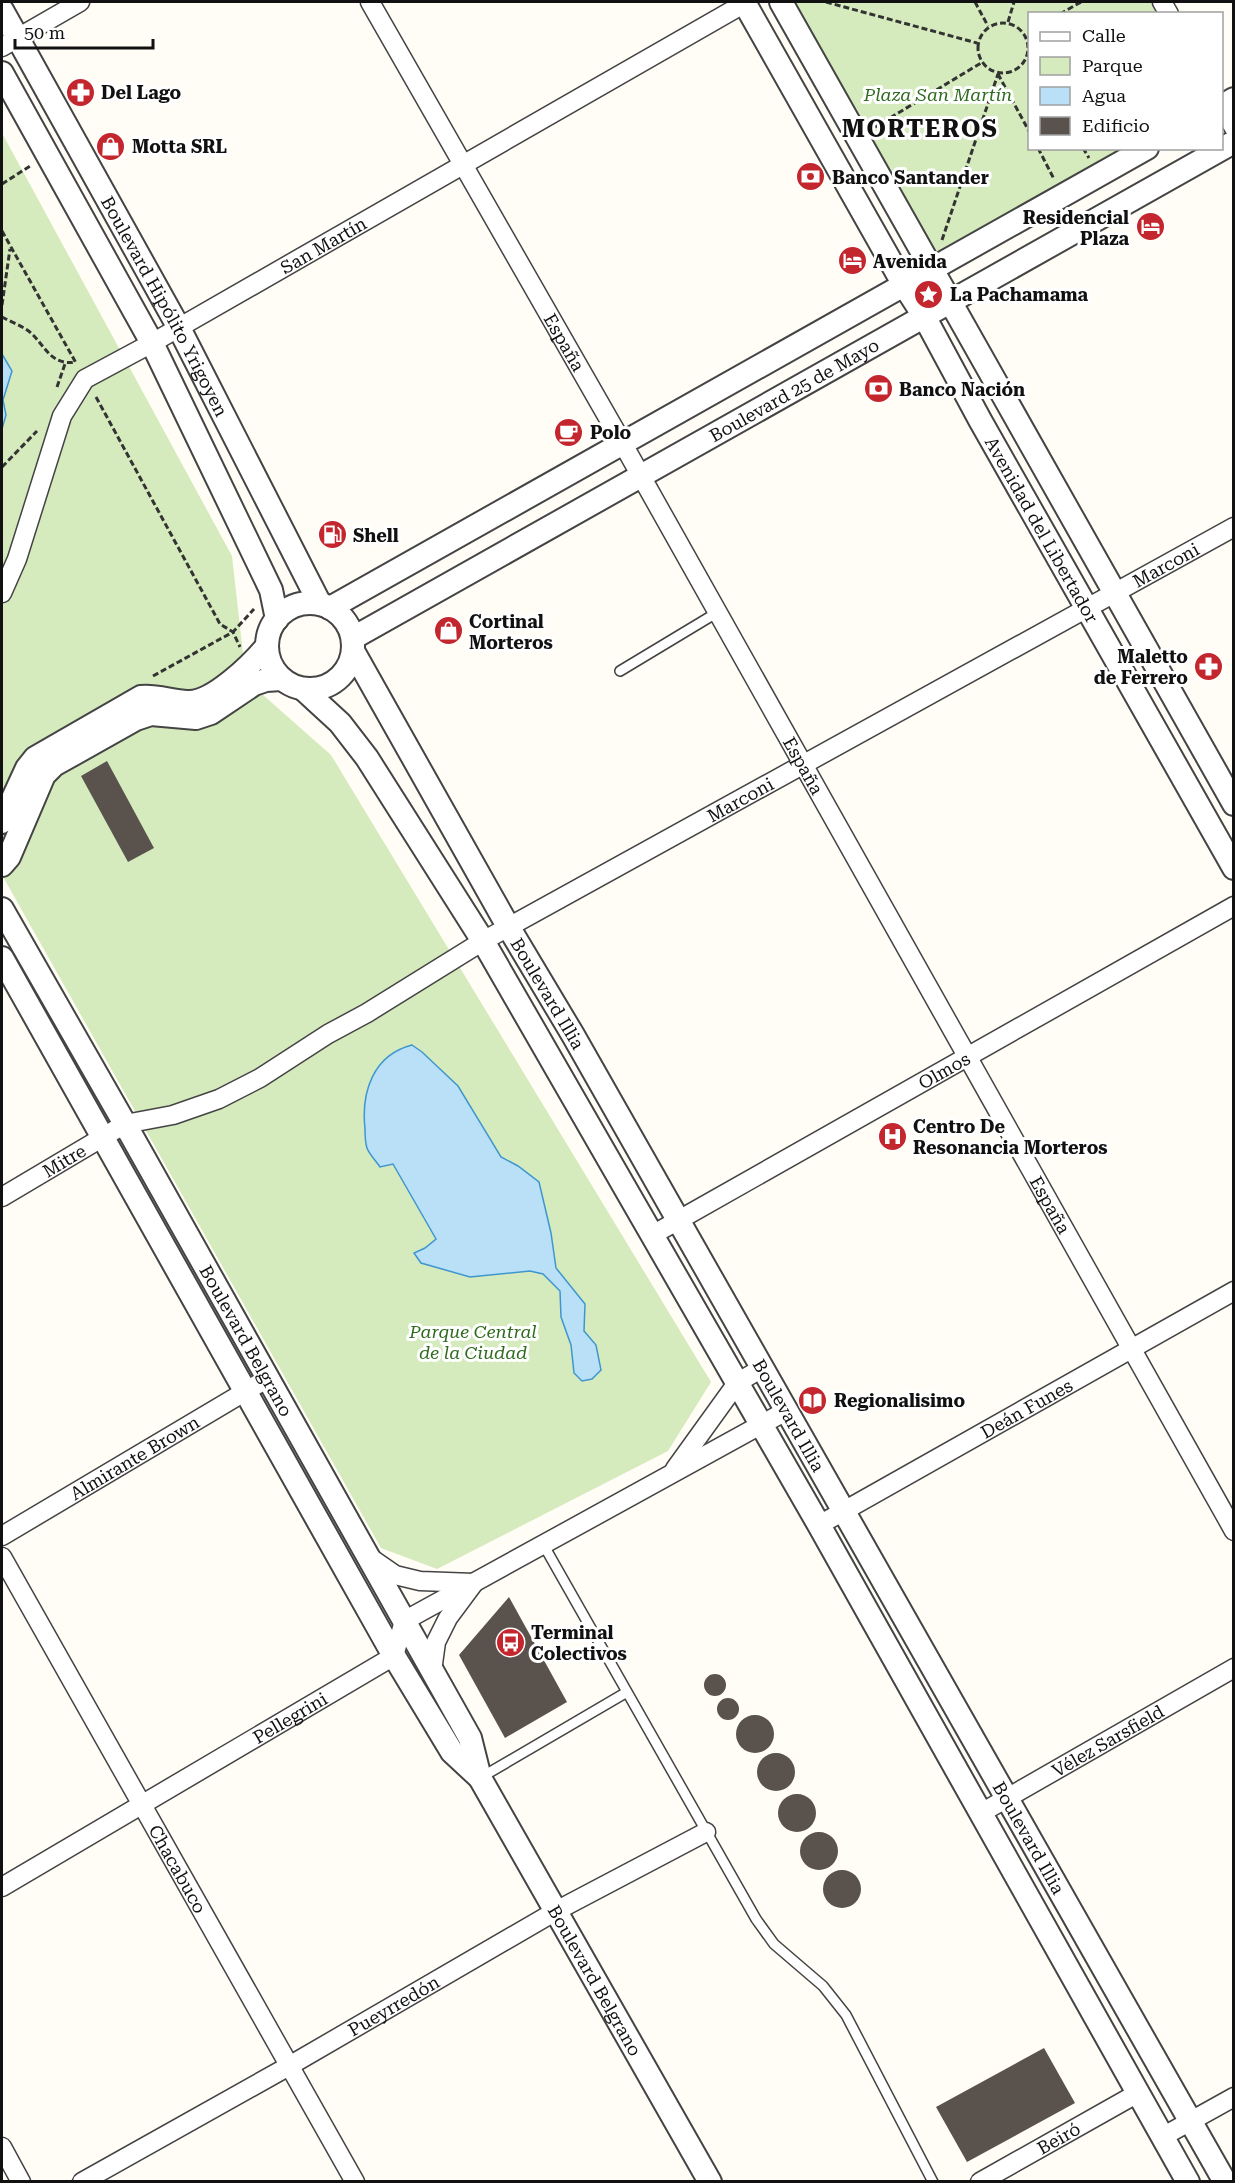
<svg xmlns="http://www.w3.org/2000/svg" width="1235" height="2183" font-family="'Roboto Serif',serif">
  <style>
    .green { fill: #d5ebbd }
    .water { fill: #b9e0f7; stroke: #3f96cf; stroke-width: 1.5 }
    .building { fill: #5a524d }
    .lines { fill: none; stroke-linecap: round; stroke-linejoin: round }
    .service-casing { stroke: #444; stroke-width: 12 }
    .minor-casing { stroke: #444; stroke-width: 21 }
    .tertiary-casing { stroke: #444; stroke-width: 26 }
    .path { stroke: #333; stroke-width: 3; stroke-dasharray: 6 3; stroke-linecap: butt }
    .service { stroke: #fff; stroke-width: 9 }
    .minor { stroke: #fff; stroke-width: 18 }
    .tertiary { stroke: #fff; stroke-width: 22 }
    .labels { text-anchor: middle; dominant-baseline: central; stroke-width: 6; stroke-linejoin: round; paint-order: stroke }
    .poi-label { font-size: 18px; font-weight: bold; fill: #111; stroke: #fff; text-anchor: start }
    .park-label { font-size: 18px; font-style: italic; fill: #2f6b1f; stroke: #fff }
    .street-label { font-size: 18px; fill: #111; stroke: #fff }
    .district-label { font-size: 24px; font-weight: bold; letter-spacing: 1.5px; fill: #111; stroke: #fff }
  </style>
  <rect width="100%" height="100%" fill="#fffdf5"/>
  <!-- green -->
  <path class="green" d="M781 2H1162L1169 13 1030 14V148L1147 149 932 270Z
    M2 133 232 556 246 680 331 755 711 1382 668 1451 437 1569 381 1548 2 875Z"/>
  <!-- water -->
  <path class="water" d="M2 354 12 371 3 400 6 415 2 429Z
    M412 1045 422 1052 458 1086 501 1157 518 1166 539 1182 551 1233 556 1268 585 1304 584 1331 596 1345 601 1370 592 1379 582 1381 574 1373 571 1345 561 1317 560 1291 543 1274 530 1271 470 1277 421 1263 414 1253 425 1248 436 1239 393 1164 380 1167C376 1161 369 1154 367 1148 365 1142 365 1135 365 1129 361 1092 373 1055 412 1045Z"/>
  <!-- building -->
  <path class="building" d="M107 761 154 848 128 862 81 776Z
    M509 1597 567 1702 505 1738 459 1655Z
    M704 1685a11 11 0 1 1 22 0a11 11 0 1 1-22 0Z
    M717 1709a11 11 0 1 1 22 0a11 11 0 1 1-22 0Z
    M736 1734a19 19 0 1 1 38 0a19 19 0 1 1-38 0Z
    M757 1772a19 19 0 1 1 38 0a19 19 0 1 1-38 0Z
    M778 1813a19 19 0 1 1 38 0a19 19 0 1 1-38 0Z
    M800 1851a19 19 0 1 1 38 0a19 19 0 1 1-38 0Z
    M823 1889a19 19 0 1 1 38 0a19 19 0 1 1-38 0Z
    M1044 2048 1075 2103 967 2162 936 2107Z"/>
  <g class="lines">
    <defs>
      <path id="service" d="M620 671 718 612
        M543 1544 756 1919 774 1944 823 1986 846 2015 933 2182
        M480 1778 627 1692"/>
      <g id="minor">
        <path id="s1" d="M370 2 623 444 1234 1531"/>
        <path d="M1162 2 1169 14"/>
        <path d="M2 47 80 2"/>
        <path d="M1222 107 1234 128"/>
        <path id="s2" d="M2 593 17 559 62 416 85 379 152 343 747 2"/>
        <path id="s3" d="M2 1197 125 1124 173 1115 219 1099 260 1078 328 1034 367 1013 483 941 1234 527"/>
        <path id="s4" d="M654 1234 1234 906"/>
        <path d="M675 1469 737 1383 762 1368"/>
        <path id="s5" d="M819 1525 1234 1291"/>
        <path id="s6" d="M2 1536 268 1378"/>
        <path id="s7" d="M2 1557 355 2182"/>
        <path d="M369 1557 395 1575 420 1581 474 1583 448 1618 436 1642 432 1671"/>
        <path id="s8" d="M981 1813 1234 1668"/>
        <path id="s9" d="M2 1887 394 1656 404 1621 786 1411"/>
        <path d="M1162 2137 1234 2097"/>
        <path d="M2 2147 21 2182"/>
        <path id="s10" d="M82 2182 289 2066 556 1911 706 1832"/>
        <path id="s11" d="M980 2182 1138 2093"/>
      </g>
      <g id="tertiary">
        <path id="s12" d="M744 2 904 285 924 316 980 420 1234 868"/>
        <path d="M781 2 1234 804"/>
        <path id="s13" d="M2 10 179 328 320 604"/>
        <path d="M2 73 152 343 271 590 277 619"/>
        <path d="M1222 106 1234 99"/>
        <circle cx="310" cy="646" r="43"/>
        <path d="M330 608 1147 148"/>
        <path id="s14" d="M353 638 1234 142"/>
        <path id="s15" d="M353 651 509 928 573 1035 1225 2182"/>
        <path d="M303 689 340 723 367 758 483 941 819 1525 1188 2182"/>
        <path d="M2 822 27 768 35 758 141 697C157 695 172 702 188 702 213 703 252 664 267 646"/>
        <path d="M2 865 9 857 44 775 54 765 136 719 151 714 196 718 211 713 254 684 266 680 281 679"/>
        <path id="s16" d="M2 909 125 1124 470 1738 480 1778 710 2182"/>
        <path d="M2 958 394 1656 452 1752 480 1778"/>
      </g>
    </defs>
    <!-- service casing -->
    <use href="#service" class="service-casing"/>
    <!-- minor casing -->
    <use href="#minor" class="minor-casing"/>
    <!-- tertiary casing -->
    <use href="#tertiary" class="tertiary-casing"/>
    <!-- path -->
    <path class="path" d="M826 2 977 43
      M975 2 988 26
      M1060 14 1081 2
      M1008 22 1014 2
      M978 48a25 25 0 1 1 50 0a25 25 0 1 1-50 0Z
      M998 74 1030 133
      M875 127 981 63
      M1038 148 1054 179
      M1083 148 1089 158
      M2 184 30 166
      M2 231 76 363
      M942 240 998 74
      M2 305 10 249
      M2 317C11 322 23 326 31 333 46 347 51 366 76 362
      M57 387 65 364
      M96 397 220 624 233 632 240 647
      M2 467 37 431
      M153 676 233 632 254 609"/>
    <!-- service -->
    <use href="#service" class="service"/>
    <!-- minor -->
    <use href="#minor" class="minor"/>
    <!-- tertiary -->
    <use href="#tertiary" class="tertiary"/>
  </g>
  <!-- icons -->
  <defs>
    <symbol id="pharmacy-disc" viewBox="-11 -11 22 22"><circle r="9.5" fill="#c4262e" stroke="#fff"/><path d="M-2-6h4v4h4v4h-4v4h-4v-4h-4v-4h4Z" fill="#fff"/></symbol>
    <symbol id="shop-disc" viewBox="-11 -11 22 22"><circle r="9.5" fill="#c4262e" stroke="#fff"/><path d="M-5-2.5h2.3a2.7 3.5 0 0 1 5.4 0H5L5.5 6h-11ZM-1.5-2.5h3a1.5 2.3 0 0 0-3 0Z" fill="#fff"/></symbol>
    <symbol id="bank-disc" viewBox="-11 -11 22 22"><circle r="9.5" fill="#c4262e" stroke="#fff"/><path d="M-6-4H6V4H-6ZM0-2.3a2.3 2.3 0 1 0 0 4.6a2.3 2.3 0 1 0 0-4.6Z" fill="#fff"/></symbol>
    <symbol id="hotel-disc" viewBox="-11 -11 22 22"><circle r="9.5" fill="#c4262e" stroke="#fff"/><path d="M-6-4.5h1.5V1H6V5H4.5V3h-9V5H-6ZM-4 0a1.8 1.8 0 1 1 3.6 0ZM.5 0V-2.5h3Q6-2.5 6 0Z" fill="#fff"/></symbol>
    <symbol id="sight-disc" viewBox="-11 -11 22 22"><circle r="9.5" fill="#c4262e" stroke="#fff"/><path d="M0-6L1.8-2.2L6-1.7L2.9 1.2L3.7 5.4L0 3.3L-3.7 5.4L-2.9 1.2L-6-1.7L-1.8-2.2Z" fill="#fff"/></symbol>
    <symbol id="cafe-disc" viewBox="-11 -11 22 22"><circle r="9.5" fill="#c4262e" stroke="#fff"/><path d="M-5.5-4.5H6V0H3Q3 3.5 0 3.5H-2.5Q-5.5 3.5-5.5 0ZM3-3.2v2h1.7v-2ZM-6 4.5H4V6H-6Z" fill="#fff"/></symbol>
    <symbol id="fuel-disc" viewBox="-11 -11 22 22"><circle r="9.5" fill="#c4262e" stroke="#fff"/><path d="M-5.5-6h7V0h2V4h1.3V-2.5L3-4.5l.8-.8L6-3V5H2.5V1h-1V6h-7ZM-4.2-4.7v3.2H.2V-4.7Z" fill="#fff"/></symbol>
    <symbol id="hospital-disc" viewBox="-11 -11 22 22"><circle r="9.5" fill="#c4262e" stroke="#fff"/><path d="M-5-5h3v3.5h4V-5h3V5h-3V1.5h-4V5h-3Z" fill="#fff"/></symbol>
    <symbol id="library-disc" viewBox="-11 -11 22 22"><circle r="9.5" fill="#c4262e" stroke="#fff"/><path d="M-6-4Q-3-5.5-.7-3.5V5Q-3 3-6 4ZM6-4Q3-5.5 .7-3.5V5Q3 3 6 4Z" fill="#fff"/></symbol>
    <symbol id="bus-disc" viewBox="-11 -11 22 22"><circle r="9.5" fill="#c4262e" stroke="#fff"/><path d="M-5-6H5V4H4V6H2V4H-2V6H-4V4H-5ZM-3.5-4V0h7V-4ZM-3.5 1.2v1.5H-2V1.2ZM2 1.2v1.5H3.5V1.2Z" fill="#fff"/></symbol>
  </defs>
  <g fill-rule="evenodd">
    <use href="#pharmacy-disc" x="64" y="76" width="33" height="33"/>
    <use href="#shop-disc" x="94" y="130" width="33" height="33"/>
    <use href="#bank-disc" x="794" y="160" width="33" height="33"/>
    <use href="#hotel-disc" x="1134" y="210" width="33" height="33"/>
    <use href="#hotel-disc" x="836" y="244" width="33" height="33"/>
    <use href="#sight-disc" x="912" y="278" width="33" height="33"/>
    <use href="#bank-disc" x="862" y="372" width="33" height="33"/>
    <use href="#cafe-disc" x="552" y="416" width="33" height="33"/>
    <use href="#fuel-disc" x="316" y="518" width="33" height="33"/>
    <use href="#shop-disc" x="432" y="614" width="33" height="33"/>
    <use href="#pharmacy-disc" x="1192" y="650" width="33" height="33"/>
    <use href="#hospital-disc" x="876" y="1120" width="33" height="33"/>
    <use href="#library-disc" x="796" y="1384" width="33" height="33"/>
    <use href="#bus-disc" x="494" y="1626" width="33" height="33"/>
  </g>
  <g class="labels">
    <!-- poi labels -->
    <g class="poi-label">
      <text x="101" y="92">Del Lago</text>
      <text x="132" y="146">Motta SRL</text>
      <text x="832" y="177">Banco Santander</text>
      <text x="1129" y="217" text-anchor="end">Residencial<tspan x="1129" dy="21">Plaza</tspan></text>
      <text x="873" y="261">Avenida</text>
      <text x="950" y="294">La Pachamama</text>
      <text x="899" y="389">Banco Nación</text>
      <text x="590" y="432">Polo</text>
      <text x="353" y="535">Shell</text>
      <text x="469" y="621">Cortinal<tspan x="469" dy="21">Morteros</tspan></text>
      <text x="1188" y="656" text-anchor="end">Maletto<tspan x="1188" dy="21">de Ferrero</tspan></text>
      <text x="913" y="1126">Centro De<tspan x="913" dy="21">Resonancia Morteros</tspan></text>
      <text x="834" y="1400">Regionalisimo</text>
      <text x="531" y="1632">Terminal<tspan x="531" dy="21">Colectivos</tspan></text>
    </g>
    <!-- park labels -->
    <g class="park-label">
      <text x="938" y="94">Plaza San Martín</text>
      <text x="473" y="1331">Parque Central<tspan x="473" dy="21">de la Ciudad</tspan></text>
    </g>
    <!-- street labels -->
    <g class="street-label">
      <text stroke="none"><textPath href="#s2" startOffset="504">San Martín</textPath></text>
      <text stroke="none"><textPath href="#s13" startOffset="338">Boulevard Hipólito Yrigoyen</textPath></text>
      <text stroke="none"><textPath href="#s1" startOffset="392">España</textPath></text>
      <text stroke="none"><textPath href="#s14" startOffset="506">Boulevard 25 de Mayo</textPath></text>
      <text stroke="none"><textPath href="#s12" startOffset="606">Avenidad del Libertador</textPath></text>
      <text stroke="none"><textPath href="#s3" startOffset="1328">Marconi</textPath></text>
      <text stroke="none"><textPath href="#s1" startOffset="878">España</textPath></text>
      <text stroke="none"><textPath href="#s3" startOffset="842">Marconi</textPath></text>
      <text stroke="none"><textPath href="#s15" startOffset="394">Boulevard Illia</textPath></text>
      <text stroke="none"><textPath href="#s4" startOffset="333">Olmos</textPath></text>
      <text stroke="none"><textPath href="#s3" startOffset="72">Mitre</textPath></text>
      <text stroke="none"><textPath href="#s1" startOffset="1382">España</textPath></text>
      <text stroke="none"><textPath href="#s16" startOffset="496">Boulevard Belgrano</textPath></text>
      <text stroke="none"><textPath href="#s5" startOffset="238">Deán Funes</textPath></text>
      <text stroke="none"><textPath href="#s15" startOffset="880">Boulevard Illia</textPath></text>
      <text stroke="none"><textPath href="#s6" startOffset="154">Almirante Brown</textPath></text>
      <text stroke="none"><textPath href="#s9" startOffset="334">Pellegrini</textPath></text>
      <text stroke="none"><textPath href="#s8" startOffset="146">Vélez Sarsfield</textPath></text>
      <text stroke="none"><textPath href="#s15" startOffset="1366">Boulevard Illia</textPath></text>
      <text stroke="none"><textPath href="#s7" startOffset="358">Chacabuco</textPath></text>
      <text stroke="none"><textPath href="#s16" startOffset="1226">Boulevard Belgrano</textPath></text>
      <text stroke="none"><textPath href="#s10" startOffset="358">Pueyrredón</textPath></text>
      <text stroke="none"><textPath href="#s11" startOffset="90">Beiró</textPath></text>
    </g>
    <!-- district labels -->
    <g class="district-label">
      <text x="920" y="129">MORTEROS</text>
    </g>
  </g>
  <!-- border -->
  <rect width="1235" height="2183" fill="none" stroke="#111111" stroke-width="6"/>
  <!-- legend -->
  <rect x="1028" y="12" width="195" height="138" fill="#ffffff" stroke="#a0a0a0" stroke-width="1.5"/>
  <rect x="1040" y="32" width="30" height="9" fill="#ffffff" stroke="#a0a0a0" stroke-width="1.5"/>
  <text x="1082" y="42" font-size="18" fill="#111111">Calle</text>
  <rect x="1040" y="57" width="30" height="18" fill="#d5ebbd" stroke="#a0a0a0" stroke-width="1.5"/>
  <text x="1082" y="72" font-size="18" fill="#111111">Parque</text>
  <rect x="1040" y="87" width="30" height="18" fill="#b9e0f7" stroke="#a0a0a0" stroke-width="1.5"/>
  <text x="1082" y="102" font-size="18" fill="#111111">Agua</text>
  <rect x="1040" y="117" width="30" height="18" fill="#5a524d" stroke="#a0a0a0" stroke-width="1.5"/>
  <text x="1082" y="132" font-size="18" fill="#111111">Edificio</text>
  <!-- scale -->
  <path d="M15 39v9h138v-9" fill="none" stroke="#111111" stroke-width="3"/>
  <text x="24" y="39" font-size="18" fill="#111111" stroke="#ffffff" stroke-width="4.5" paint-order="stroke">50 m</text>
</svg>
